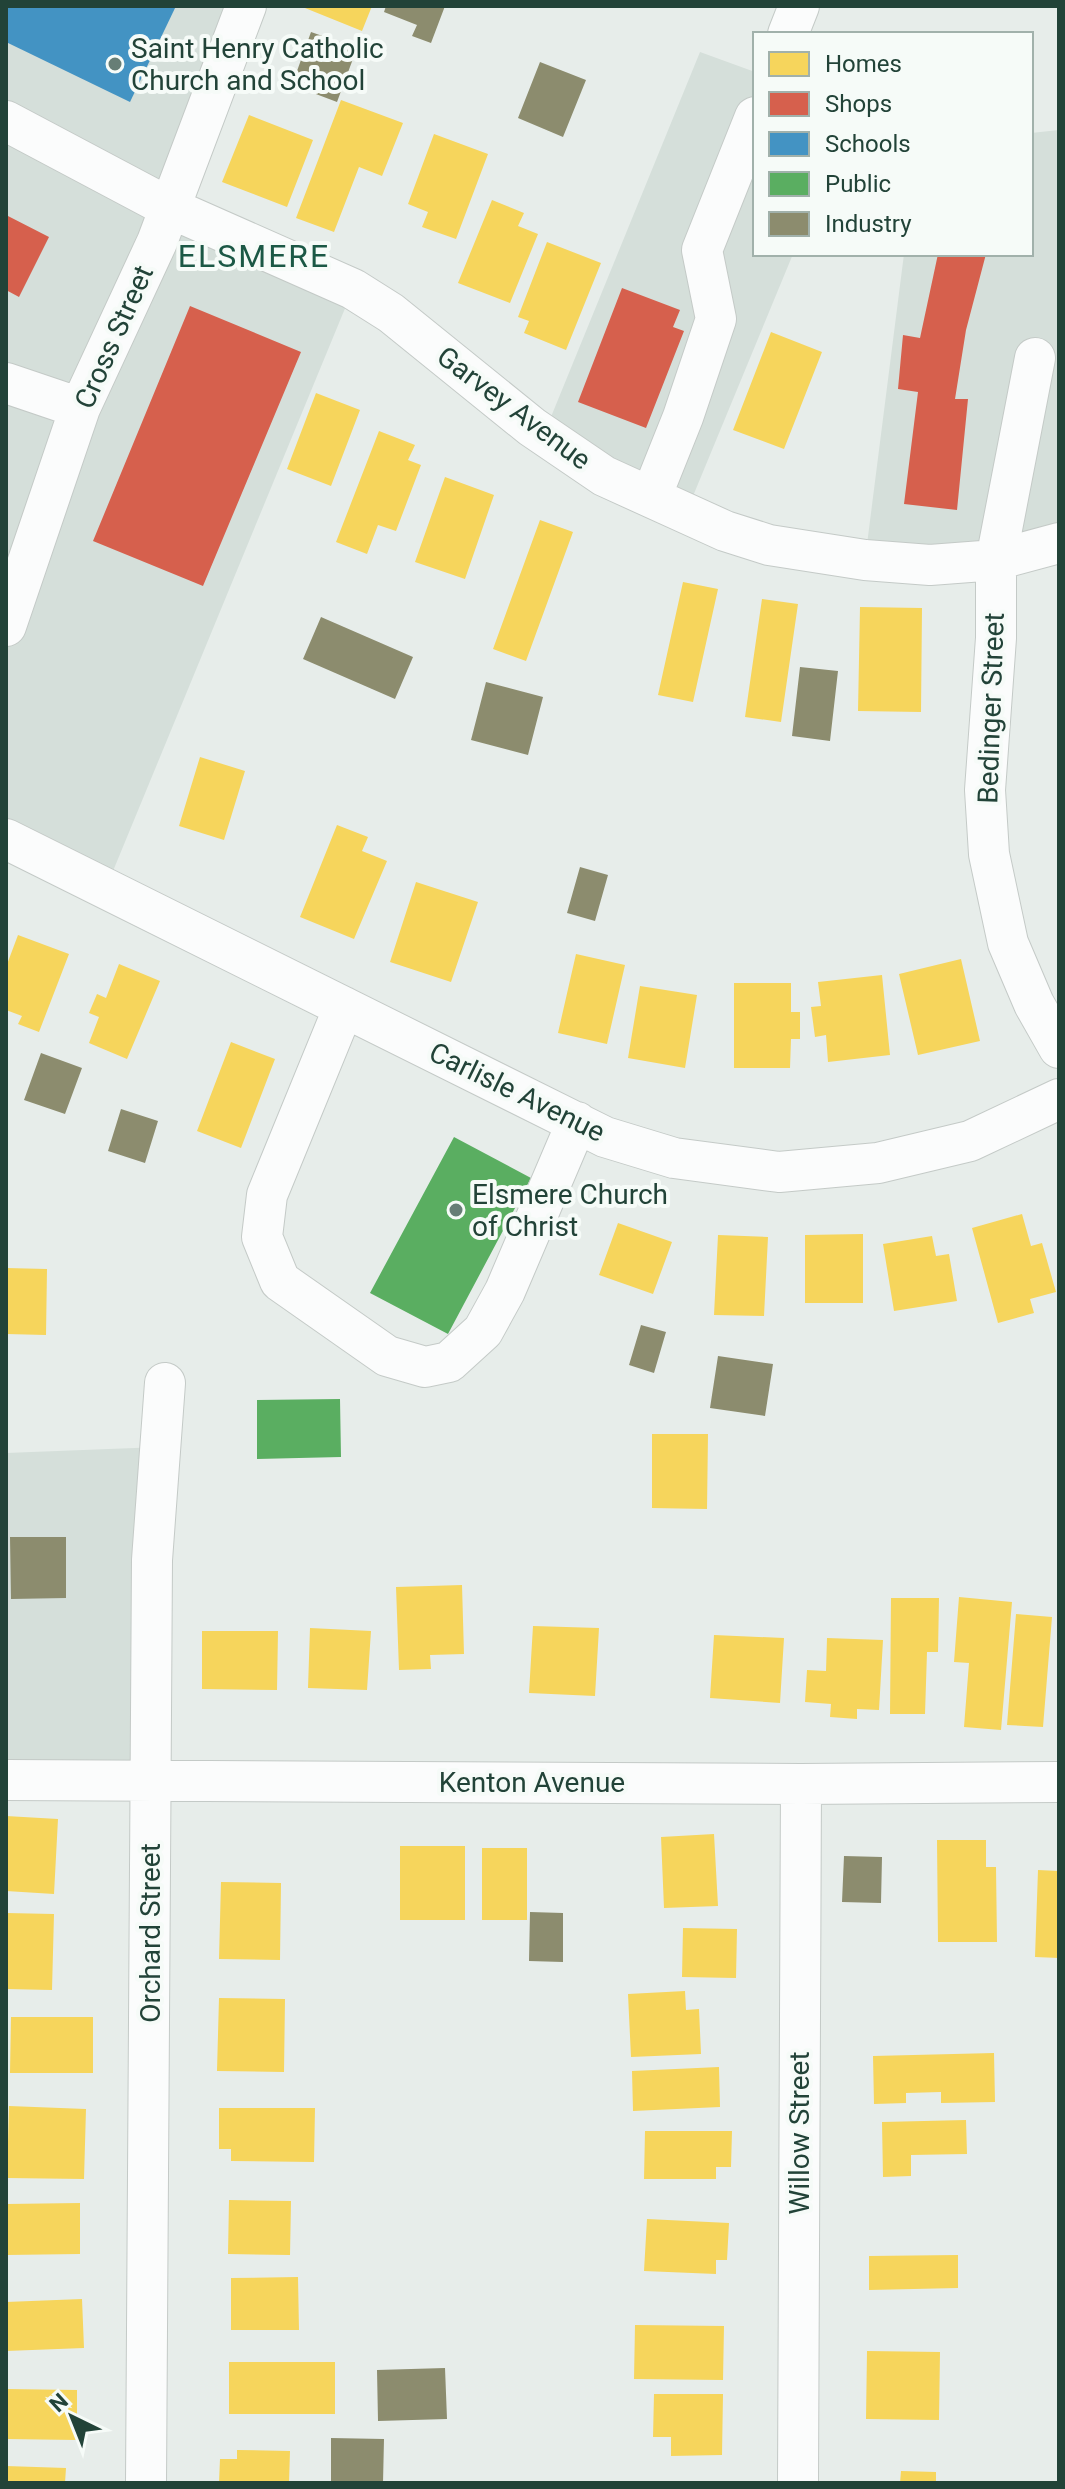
<svg xmlns="http://www.w3.org/2000/svg" width="1065" height="2489" font-family="Roboto,sans-serif">
  <style>
    .built { fill: #d5dfda }
    .homes { fill: #f6d55c }
    .shops { fill: #d6604d }
    .schools { fill: #4393c3 }
    .public { fill: #5aae61 }
    .industry { fill: #8c8c6e }
    .lines { fill: none; stroke-linecap: round; stroke-linejoin: round }
    .minor-casing { stroke: #c4cac7; stroke-width: 42 }
    .minor { stroke: #fbfcfc; stroke-width: 40 }
    .poi-dot { fill: #677e76; stroke: #f6fbf8; stroke-width: 3 }
    .labels { text-anchor: middle; dominant-baseline: central; stroke-width: 8; stroke-linejoin: round; paint-order: stroke }
    .poi-label { font-size: 28px; fill: #224338; stroke: #f6fbf8; text-anchor: start }
    .street-label { font-size: 28px; fill: #224338; stroke: #f6fbf8 }
    .quarter-label { font-size: 32px; letter-spacing: 2px; fill: #1b5845; stroke: #f6fbf8 }
  </style>
  <rect width="100%" height="100%" fill="#e7edea"/>
  <!-- built -->
  <path class="built" d="M6 6H246L170 207 353 289 106 888 6 839Z
    M700 52 755 72V254H793L686 513 544 434Z
    M1059 130V543L865 560 904 254H1031V133Z
    M160 1447 151 1781 6 1780V1453Z"/>
  <!-- homes -->
  <path class="homes" d="M300 6H372L362 31Z
    M341 100 403 123 382 176 359 167 334 232 296 218Z
    M249 115 313 140 287 207 222 182Z
    M434 134 488 154 456 239 422 227 428 212 408 204Z
    M492 200 524 213 518 226 538 234 510 303 458 283Z
    M547 242 601 263 566 350 524 333 529 321 518 317Z
    M771 332 822 352 784 449 733 430Z
    M316 393 360 410 331 486 287 469Z
    M379 431 415 445 408 460 421 465 396 531 378 525 367 554 336 542Z
    M445 477 494 495 465 579 415 562Z
    M540 520 573 532 526 661 493 649Z
    M683 582 718 589 693 702 658 695Z
    M762 599 798 604 781 722 745 717Z
    M860 607 922 608 921 712 858 711Z
    M200 757 245 771 224 840 179 826Z
    M337 825 368 837 362 851 387 861 354 939 300 917Z
    M416 882 478 902 451 982 390 962Z
    M18 935 69 954 39 1032 18 1024 22 1016 6 1010V967Z
    M576 954 625 965 607 1044 558 1033Z
    M961 959 980 1041 918 1055 899 974Z
    M119 964 160 981 127 1059 89 1043 99 1017 89 1013 97 994 106 998Z
    M882 975 890 1055 828 1062 826 1035 815 1037 811 1007 821 1006 818 982Z
    M734 983H791V1012H800V1039H791L790 1068H734Z
    M640 986 697 995 685 1068 628 1058Z
    M231 1042 275 1059 241 1148 197 1131Z
    M1022 1214 1031 1246 1042 1243 1056 1292 1030 1299 1034 1313 998 1323 972 1228Z
    M618 1223 672 1242 653 1294 599 1275Z
    M863 1234V1303H805V1235Z
    M718 1235 768 1237 764 1316 714 1315Z
    M932 1236 936 1256 949 1254 957 1301 894 1311 883 1244Z
    M6 1268 47 1269 46 1335 6 1334Z
    M652 1434H708L707 1509 652 1508Z
    M462 1585 464 1654 430 1655 431 1669 399 1670 396 1587Z
    M959 1597 1012 1602 1001 1730 964 1727 969 1663 954 1662Z
    M891 1598H939L938 1652H927L925 1714H890Z
    M1016 1614 1052 1617 1043 1727 1007 1725Z
    M533 1626 599 1628 595 1696 529 1693Z
    M310 1628 371 1631 367 1690 308 1688Z
    M202 1631H278L277 1690 202 1689Z
    M714 1635 784 1638 780 1703 710 1698Z
    M827 1638 883 1640 879 1710 857 1709V1719L830 1717 831 1704 805 1702 807 1670 826 1671Z
    M6 1816 58 1819 54 1894 6 1891Z
    M714 1834 718 1906 664 1908 661 1837Z
    M937 1840H986V1867H996L997 1942H938Z
    M400 1846H465V1920H400Z
    M482 1848H527V1920H482Z
    M1038 1870 1059 1871V1958L1035 1957Z
    M221 1882 281 1883 280 1960 219 1959Z
    M6 1913 54 1914 52 1990 6 1989Z
    M683 1928 737 1929 736 1978 682 1977Z
    M685 1991 686 2010 699 2009 701 2054 631 2057 628 1994Z
    M219 1998 285 1999 284 2072 217 2071Z
    M11 2017H93V2073H10Z
    M994 2053 995 2102 941 2103V2092L906 2093V2103L874 2104 873 2056Z
    M719 2067 720 2107 633 2111 632 2071Z
    M9 2106 86 2109 84 2179 7 2178Z
    M219 2108H315L314 2162 231 2161V2149H219Z
    M966 2120 967 2154 911 2155V2176L883 2177 882 2122Z
    M645 2131H732L731 2167H716V2179H644Z
    M229 2200 291 2201 290 2255 228 2254Z
    M80 2203V2254L6 2255V2204Z
    M647 2219 729 2223 727 2260H716V2274L644 2271Z
    M958 2255V2288L869 2290V2256Z
    M298 2277 299 2330H231V2278Z
    M82 2299 84 2348 6 2351V2302Z
    M635 2325 724 2326 723 2380 634 2379Z
    M867 2351 940 2352 939 2420 866 2419Z
    M229 2362H335V2414H229Z
    M6 2389 77 2390V2440L6 2439Z
    M654 2394H723L722 2455 671 2456V2437H653Z
    M237 2450 290 2451 289 2483H219L220 2459H237Z
    M6 2466 66 2468 65 2483H6Z
    M901 2471 936 2472V2483H900Z"/>
  <!-- shops -->
  <path class="shops" d="M6 215 49 237 19 297 6 290Z
    M938 254H986L966 330 955 399H968L957 510 904 504 918 392 898 389 903 335 920 338Z
    M622 288 680 310 673 327 684 331 646 428 578 402Z
    M190 306 301 352 203 586 93 541Z"/>
  <!-- schools -->
  <path class="schools" d="M6 6H176L130 102 6 42Z"/>
  <!-- public -->
  <path class="public" d="M454 1137 531 1178 448 1334 370 1293Z
    M340 1399 341 1457 257 1459V1400Z"/>
  <!-- industry -->
  <path class="industry" d="M386 6H445L431 43 412 36 417 25 384 12Z
    M311 32 357 48 337 102 292 85Z
    M540 62 586 80 563 137 518 118Z
    M321 617 413 657 395 699 303 659Z
    M800 667 838 671 830 741 792 736Z
    M486 682 543 697 528 755 471 740Z
    M580 867 608 875 595 921 567 913Z
    M41 1053 82 1068 65 1114 24 1100Z
    M121 1109 158 1121 145 1163 108 1151Z
    M641 1325 666 1332 654 1373 629 1365Z
    M718 1356 773 1364 765 1416 710 1408Z
    M10 1537H66V1598L11 1599Z
    M844 1856 882 1857 881 1903 842 1902Z
    M530 1912 563 1913V1962L529 1961Z
    M445 2368 447 2419 378 2421 377 2370Z
    M331 2438 384 2439 383 2483H331Z"/>
  <g class="lines">
    <defs>
      <path id="minor" d="M788 34 799 6
        M6 121 170 208 353 289 391 313 532 427 604 476 725 531 769 545 865 560 930 565 996 560 1059 543
        M1035 358 996 560V638L985 790 989 854 1008 943 1034 1004 1059 1048
        M6 383 80 408
        M651 497 683 417 716 319 702 250 755 117
        M6 626 80 408 157 242 246 6
        M6 839 605 1137 674 1158 779 1172 878 1163 970 1141 1059 1099
        M344 1007 267 1195 262 1237 280 1281 387 1356 425 1367 449 1362 483 1331 505 1291 577 1122
        M6 1780 801 1784 1059 1782
        M146 2483 152 1560 165 1383
        M798 2483 801 1784"/>
    </defs>
    <!-- minor casing -->
    <use href="#minor" class="minor-casing"/>
    <!-- minor -->
    <use href="#minor" class="minor"/>
  </g>
  <!-- markers -->
  <g class="poi-dot">
    <circle cx="115" cy="64" r="8"/>
    <circle cx="456" cy="1210" r="8"/>
  </g>
  <g class="labels">
    <!-- poi labels -->
    <g class="poi-label">
      <text x="131" y="48">Saint Henry Catholic<tspan x="131" dy="32">Church and School</tspan></text>
      <text x="472" y="1194">Elsmere Church<tspan x="472" dy="32">of Christ</tspan></text>
    </g>
    <!-- street labels -->
    <g class="street-label">
      <text transform="translate(114 337) rotate(-66)">Cross Street</text>
      <text transform="translate(514 408) rotate(37)">Garvey Avenue</text>
      <text transform="translate(991 708) rotate(-88)">Bedinger Street</text>
      <text transform="translate(517 1092) rotate(26)">Carlisle Avenue</text>
      <text x="532" y="1782">Kenton Avenue</text>
      <text transform="translate(150 1933) rotate(-90)">Orchard Street</text>
      <text transform="translate(799 2133) rotate(-90)">Willow Street</text>
    </g>
    <!-- quarter labels -->
    <g class="quarter-label">
      <text x="254" y="256">ELSMERE</text>
    </g>
  </g>
  <!-- border -->
  <rect width="1065" height="2489" fill="none" stroke="#224338" stroke-width="16"/>
  <!-- legend -->
  <rect x="753" y="32" width="280" height="224" fill="#f6fbf8" stroke="#a1b1ab" stroke-width="2"/>
  <rect x="769" y="52" width="40" height="24" fill="#f6d55c" stroke="#a1b1ab" stroke-width="2"/>
  <text x="825" y="72" font-size="24" fill="#224338">Homes</text>
  <rect x="769" y="92" width="40" height="24" fill="#d6604d" stroke="#a1b1ab" stroke-width="2"/>
  <text x="825" y="112" font-size="24" fill="#224338">Shops</text>
  <rect x="769" y="132" width="40" height="24" fill="#4393c3" stroke="#a1b1ab" stroke-width="2"/>
  <text x="825" y="152" font-size="24" fill="#224338">Schools</text>
  <rect x="769" y="172" width="40" height="24" fill="#5aae61" stroke="#a1b1ab" stroke-width="2"/>
  <text x="825" y="192" font-size="24" fill="#224338">Public</text>
  <rect x="769" y="212" width="40" height="24" fill="#8c8c6e" stroke="#a1b1ab" stroke-width="2"/>
  <text x="825" y="232" font-size="24" fill="#224338">Industry</text>
  <!-- north arrow -->
  <g transform="translate(72 2417) rotate(317)" stroke="#f6fbf8" stroke-width="6" paint-order="stroke">
  <path d="M0-6L14 30L0 20L-14 30Z" fill="#224338"/>
  <text y="-12" font-size="22" font-weight="bold" text-anchor="middle" fill="#224338">N</text>
  </g>
</svg>
